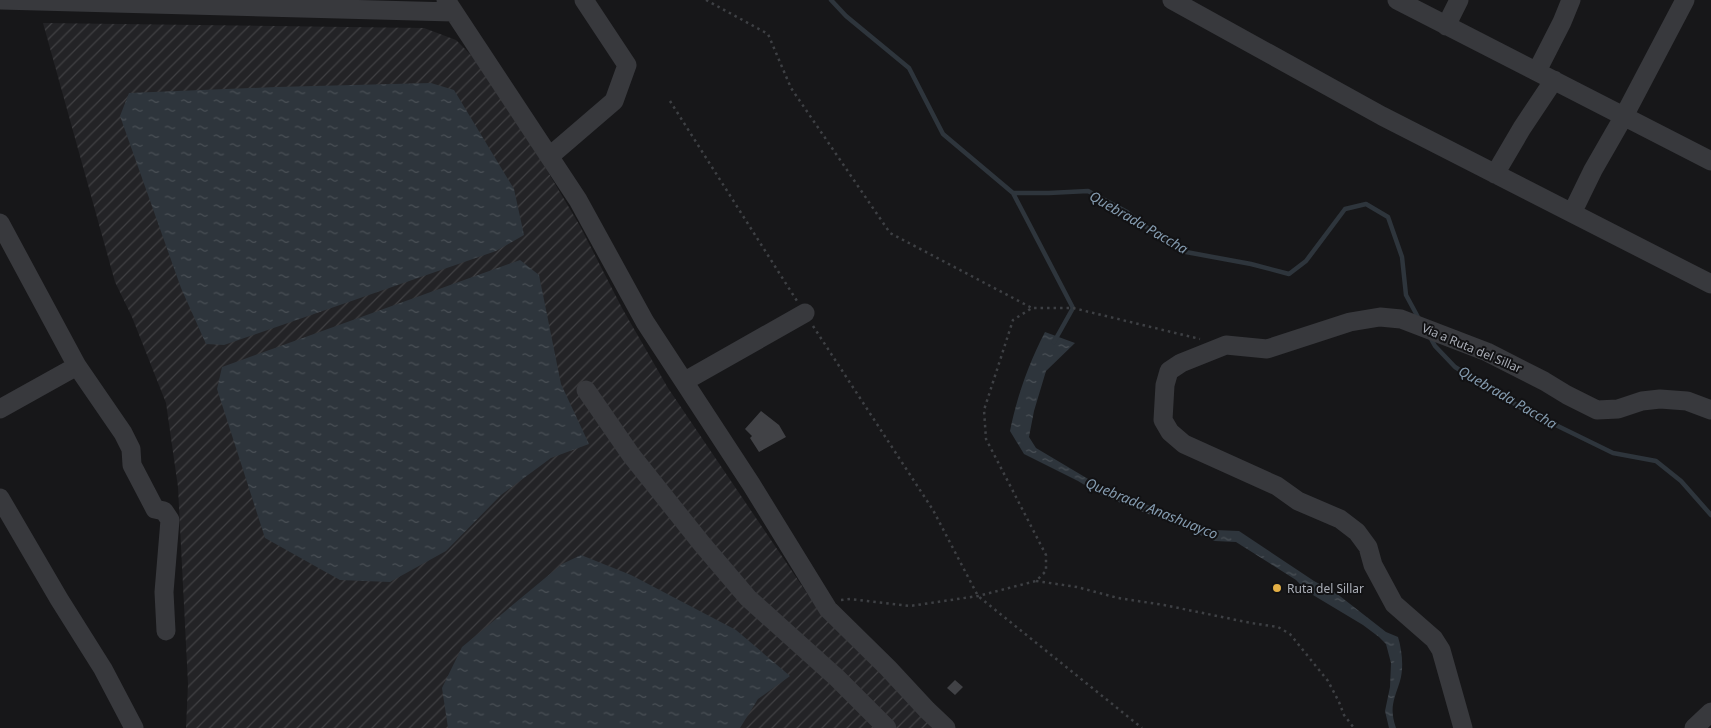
<svg xmlns="http://www.w3.org/2000/svg" width="1711" height="728" font-family="'Noto Sans',sans-serif">
  <style>
    .industrial { fill: url(#industrial-furrows) }
    .water { fill: url(#water-ripples) }
    .lines { fill: none; stroke-linecap: round; stroke-linejoin: round }
    .stream { stroke: #2e353c; stroke-width: 4.5 }
    .building { fill: #414246 }
    .path { stroke: #3e4044; stroke-width: 2.5; stroke-dasharray: 2.5 4; stroke-linecap: butt }
    .minor { stroke: #38393d; stroke-width: 19 }
    .poi-dot { fill: #e3af45; stroke: #121214; stroke-width: 2 }
    .labels { text-anchor: middle; dominant-baseline: central; stroke-width: 4; stroke-linejoin: round; paint-order: stroke }
    .street-label { font-size: 12px; fill: #aaaeb7; stroke: #121214 }
    .poi-label { font-size: 12px; fill: #aaaeb7; stroke: #121214; text-anchor: start }
    .water-label { font-size: 14px; font-style: italic; fill: #849baf; stroke: #121214 }
  </style>
  <defs>
    <pattern id="industrial-furrows" width="10" height="10" patternUnits="userSpaceOnUse" patternTransform="scale(1.25)"><rect width="10" height="10" fill="#232326"/><path d="M-1 1l2-2M0 10L10 0M9 11l2-2" fill="none" stroke="#404043"/></pattern>
    <pattern id="water-ripples" width="26" height="14" patternUnits="userSpaceOnUse" patternTransform="scale(1.25)"><rect width="26" height="14" fill="#2e353c"/><path d="M2 4q2-2 4 0t4 0M15 11q2-2 4 0t4 0" fill="none" stroke="#4a5056"/></pattern>
  </defs>
  <rect width="100%" height="100%" fill="#171719"/>
  <!-- industrial -->
  <path class="industrial" d="M43 23 424 28 456 40 474 58 522 128 580 226 622 308 668 388 821 614 944 728H186L188 684 178 487 166 403 132 317 115 282Z"/>
  <!-- water -->
  <path class="water" d="M431 83 454 90 514 189 524 235 496 251 224 345 206 344 181 288 120 116 129 93 276 87Z
    M520 260 539 275 561 384 589 444 551 458 501 495 446 551 390 582 340 580 265 538 217 389 222 367Z
    M1045 332 1075 343 1046 371 1034 411 1029 437 1036 448 1105 489 1215 530 1239 531 1314 581 1336 593 1386 632 1398 637C1402 650 1404 668 1400 681 1394 700 1389 708 1396 728H1389L1385 711 1390 687 1391 663 1386 644 1379 637 1363 625 1308 592 1296 580 1236 542 1215 541 1101 495 1078 481 1024 454 1010 431C1017 396 1029 363 1045 332Z
    M581 555 631 575 736 630 790 676 758 699 740 728H448L442 688 462 647 562 564Z"/>
  <g class="lines">
    <!-- stream -->
    <path class="stream" d="M831 0 846 16 909 68 943 134 1013 193 1073 308 1054 342
      M1013 193H1049L1088 191 1127 212 1154 233 1186 252 1251 264 1289 274 1306 261 1345 209 1366 204 1388 217 1402 257 1406 295 1419 319
      M1430 337 1435 346 1455 367 1523 409 1613 453 1656 461 1681 481 1711 515"/>
  </g>
  <!-- building -->
  <path class="building" d="M761 411 779 425 786 437 759 452 750 438 752 436 745 429Z
    M955 680 963 687 955 695 947 688Z"/>
  <g class="lines">
    <!-- path -->
    <path class="path" d="M706 0 768 34 791 88 890 233 1032 308
      M670 101 797 301
      M813 326 933 510 978 596 1142 728
      M1036 581 1077 587 1118 598 1164 605 1251 623 1278 627 1290 634 1328 681 1339 702 1344 715 1354 728
      M841 600 850 599 910 606 978 596 1036 581 1046 571V555L986 439 984 410 1013 320 1032 308H1073L1200 339"/>
    <!-- minor -->
    <path class="minor" d="M0 0 453 12
      M446 0 578 200 645 322 751 484 828 609 888 668 927 710 946 728
      M1172 0 1382 116 1711 284
      M1397 0 1711 161
      M1446 26 1459 0
      M1537 71 1562 22 1571 0
      M550 156 614 101 627 65 584 0
      M1495 174 1522 128 1554 80
      M1572 213 1593 170 1624 116 1685 0
      M0 223 77 366 123 433 131 449 132 465 155 509 164 511 170 520 164 592 166 631
      M685 381 805 313
      M586 390 631 455 702 544 748 598 837 678 887 728
      M0 409 77 366
      M0 498 59 599 103 669 134 728
      M1463 728 1441 650 1434 639 1394 604 1373 565 1368 547 1357 532 1340 519 1298 501 1277 486 1184 444 1170 432 1163 420 1165 385 1169 371 1181 363 1226 345 1267 349 1350 322 1380 317 1401 319 1487 352 1544 381 1567 395 1597 410 1618 409 1642 401 1660 399 1687 401 1711 410
      M1694 728 1711 712"/>
  </g>
  <!-- markers -->
  <circle class="poi-dot" cx="1277" cy="588" r="5"/>
  <g class="labels">
    <!-- street labels -->
    <g class="street-label">
      <text transform="translate(1472 348) rotate(23)">Via a Ruta del Sillar</text>
    </g>
    <!-- poi labels -->
    <g class="poi-label">
      <text x="1287" y="588">Ruta del Sillar</text>
    </g>
    <!-- water labels -->
    <g class="water-label">
      <text transform="translate(1139 222) rotate(30)">Quebrada Paccha</text>
      <text transform="translate(1508 397) rotate(30)">Quebrada Paccha</text>
      <text transform="translate(1152 508) rotate(22)">Quebrada Anashuayco</text>
    </g>
  </g>
</svg>
